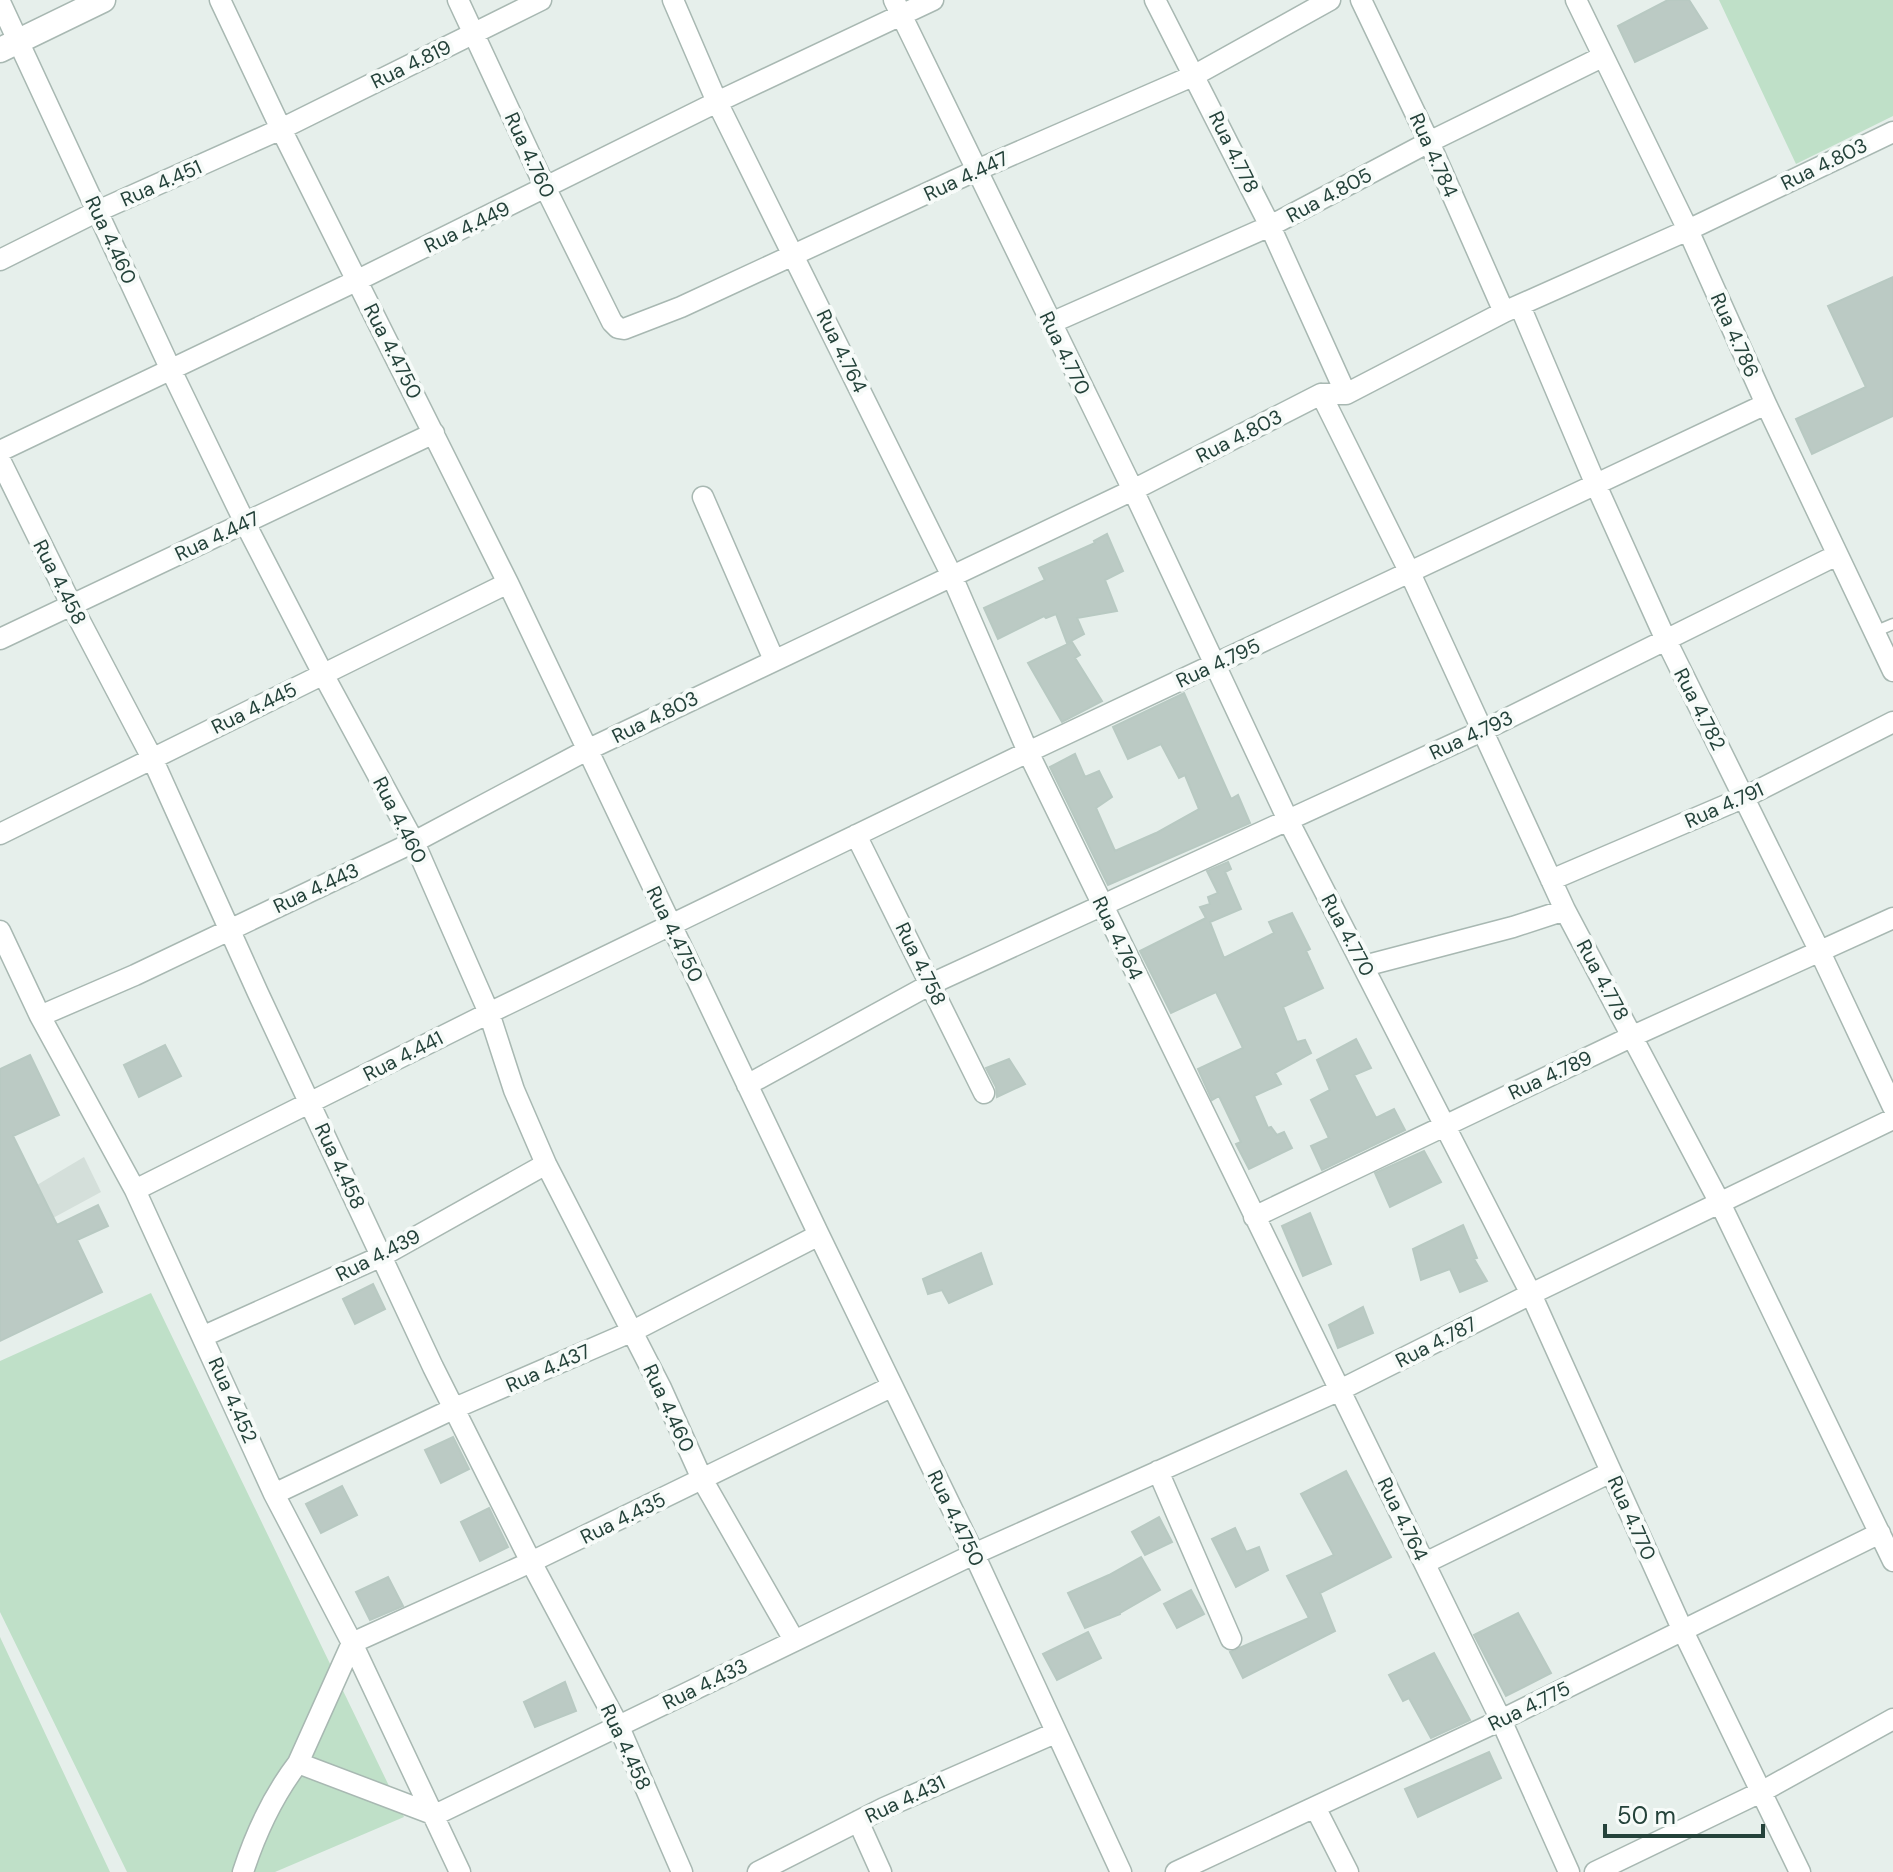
<svg xmlns="http://www.w3.org/2000/svg" width="1893" height="1872" font-family="'DM Sans',sans-serif">
  <style>
    .built { fill: #d4dfda }
    .green { fill: #bfe0c8 }
    .building { fill: #bbcac4; stroke: #b8c9c2; stroke-width: 2 }
    .lines { fill: none; stroke-linecap: round; stroke-linejoin: round }
    .service-casing { stroke: #a8b8b2; stroke-width: 13 }
    .minor-casing { stroke: #a8b8b2; stroke-width: 23 }
    .tertiary-casing { stroke: #a8b8b2; stroke-width: 27 }
    .service { stroke: #fff; stroke-width: 10 }
    .minor { stroke: #fff; stroke-width: 20 }
    .tertiary { stroke: #fff; stroke-width: 24 }
    .labels { text-anchor: middle; dominant-baseline: central; stroke-width: 8; stroke-linejoin: round; paint-order: stroke }
    .street-label { font-size: 20px; fill: #24423a; stroke: #f7fbf9 }
  </style>
  <rect width="100%" height="100%" fill="#e6efeb"/>
  <!-- built -->
  <path class="built" d="M84 1157 101 1192 53 1218 37 1185Z"/>
  <!-- green -->
  <path class="green" d="M1719 0H1893V116L1796 164Z
    M151 1293 404 1817 275 1872H127L0 1612V1361Z
    M0 1637 110 1872H0Z"/>
  <!-- building -->
  <path class="building" d="M1668 0H1689L1707 28 1635 62 1618 26Z
    M1893 277V416L1812 454 1796 419 1866 387 1828 306Z
    M1107 534 1123 571 1105 580 1117 611 1077 618 1084 634 1067 643 1056 614 1046 618 1044 616 998 639 984 608 1045 580 1039 568 1095 543 1094 541Z
    M1072 642 1080 655 1075 658 1102 701 1062 722 1028 663Z
    M1184 693 1231 799 1238 795 1250 823 1108 885 1050 767 1075 754 1085 777 1099 771 1112 797 1096 808 1115 851 1156 833 1199 809 1185 775 1179 778 1161 744 1128 759 1113 727Z
    M1228 862 1231 869 1225 872 1241 909 1210 922 1224 958 1274 933 1269 922 1292 913 1310 949 1306 951 1323 988 1283 1007 1297 1042 1305 1040 1311 1053 1275 1073 1281 1084 1254 1096 1268 1128 1271 1127 1277 1135 1284 1132 1292 1148 1249 1169 1236 1144 1241 1142 1219 1096 1212 1100 1198 1069 1243 1048 1216 992 1171 1013 1140 951 1206 918 1200 907 1210 904 1208 897 1218 893 1207 871Z
    M1356 1039 1371 1068 1354 1075 1376 1118 1394 1109 1405 1130 1322 1170 1311 1146 1329 1138 1311 1100 1330 1090 1317 1060Z
    M165 1045 181 1076 139 1097 124 1065Z
    M30 1055 59 1115 13 1136 57 1225 98 1205 108 1226 77 1240 102 1292 0 1341V1069Z
    M1009 1059 1025 1084 997 1097 996 1087 986 1068Z
    M1424 1151 1441 1182 1390 1207 1375 1173Z
    M1310 1213 1331 1264 1303 1276 1282 1226Z
    M1463 1225 1477 1258 1474 1259 1487 1281 1460 1292 1450 1269 1421 1280 1413 1249Z
    M981 1253 992 1284 949 1303 942 1290 928 1294 923 1279Z
    M373 1284 385 1309 355 1324 343 1299Z
    M1363 1307 1373 1333 1338 1348 1329 1325Z
    M453 1437 469 1469 441 1483 425 1450Z
    M1346 1471 1391 1557 1320 1593 1335 1631 1243 1678 1230 1652 1309 1618 1287 1576 1334 1555 1301 1494Z
    M342 1486 357 1515 321 1533 306 1504Z
    M489 1508 508 1547 480 1561 461 1522Z
    M1159 1517 1172 1542 1145 1555 1132 1532Z
    M1235 1528 1246 1552 1259 1547 1268 1570 1236 1587 1212 1539Z
    M1141 1557 1160 1590 1120 1613V1614L1085 1628 1068 1593 1109 1575Z
    M388 1577 403 1606 370 1620 356 1592Z
    M1191 1590 1204 1614 1177 1628 1164 1604Z
    M1518 1613 1551 1673 1506 1696 1474 1635Z
    M1088 1632 1101 1658 1057 1680 1043 1654Z
    M1434 1653 1470 1720 1431 1738 1409 1698 1403 1701 1389 1675Z
    M565 1682 576 1711 535 1727 524 1702Z
    M1489 1752 1501 1778 1418 1817 1405 1789Z"/>
  <g class="lines">
    <defs>
      <path id="service" d="M1874 632 1893 624"/>
      <path id="minor" d="M220 0 281 129 508 583 819 1235 974 1554 1121 1872
        M458 0 546 189 612 322 618 328 624 329 681 307 977 170 1195 75 1330 0
        M673 0 717 102 951 574 1028 752 1501 1720 1569 1872
        M894 0 1133 490 1287 818 1531 1294 1683 1631 1800 1872
        M1155 0 1270 226 1346 394
        M1361 0 1429 142 1504 312
        M1576 0 1688 230 1766 404 1893 671
        M0 2 170 368 245 523 323 674 414 842 489 1013 514 1090 546 1164 661 1388 702 1479 794 1640
        M0 260 98 211 281 129 541 0
        M1520 306 1596 485 1665 638 1820 952 1893 1107
        M1051 323 1270 226 1429 142 1602 57
        M1321 394 1410 573 1565 910 1720 1203 1893 1561
        M0 451 358 280 717 102 933 0
        M0 460 71 604 152 758 258 993 433 1367 531 1562 619 1727 682 1872
        M703 497 774 660
        M0 639 434 433
        M0 834 508 583
        M856 835 984 1093
        M1551 880 1745 797 1893 722
        M0 931 40 1016 135 1190 274 1494 352 1643 460 1872
        M1364 966 1513 927 1565 910
        M40 1016 135 975 414 842 587 750 1133 490 1321 394H1346L1504 312 1688 230 1893 132
        M747 1085 931 984 1484 730 1837 555
        M135 1190 489 1013 1028 752 1766 404
        M1254 1217 1633 1036 1893 918
        M204 1336 382 1256 546 1164
        M1158 1471 1231 1639
        M274 1494 455 1408 633 1331 819 1235
        M1425 1563 1611 1472
        M298 1763 352 1643 531 1562 891 1387
        M1315 1807 1348 1872
        M858 1821 881 1872
        M243 1872C256 1832 272 1797 298 1763L435 1815 974 1554 1340 1390 1531 1294 1893 1119
        M758 1872 884 1808 1055 1733
        M1176 1872 1501 1720 1880 1533
        M1595 1872 1761 1792 1893 1719"/>
      <path id="tertiary" d="M0 50 103 0"/>
    </defs>
    <!-- service casing -->
    <use href="#service" class="service-casing"/>
    <!-- minor casing -->
    <use href="#minor" class="minor-casing"/>
    <!-- tertiary casing -->
    <use href="#tertiary" class="tertiary-casing"/>
    <!-- service -->
    <use href="#service" class="service"/>
    <!-- minor -->
    <use href="#minor" class="minor"/>
    <!-- tertiary -->
    <use href="#tertiary" class="tertiary"/>
  </g>
  <g class="labels">
    <!-- street labels -->
    <g class="street-label">
      <text transform="translate(411 64) rotate(-26)">Rua 4.819</text>
      <text transform="translate(1234 152) rotate(64)">Rua 4.778</text>
      <text transform="translate(530 155) rotate(65)">Rua 4.760</text>
      <text transform="translate(1434 155) rotate(66)">Rua 4.784</text>
      <text transform="translate(1824 164) rotate(-26)">Rua 4.803</text>
      <text transform="translate(966 176) rotate(-25)">Rua 4.447</text>
      <text transform="translate(161 183) rotate(-24)">Rua 4.451</text>
      <text transform="translate(1329 195) rotate(-28)">Rua 4.805</text>
      <text transform="translate(467 227) rotate(-26)">Rua 4.449</text>
      <text transform="translate(111 240) rotate(65)">Rua 4.460</text>
      <text transform="translate(1735 335) rotate(66)">Rua 4.786</text>
      <text transform="translate(393 351) rotate(63)">Rua 4.4750</text>
      <text transform="translate(842 351) rotate(64)">Rua 4.764</text>
      <text transform="translate(1065 353) rotate(64)">Rua 4.770</text>
      <text transform="translate(1239 436) rotate(-27)">Rua 4.803</text>
      <text transform="translate(217 536) rotate(-25)">Rua 4.447</text>
      <text transform="translate(60 582) rotate(63)">Rua 4.458</text>
      <text transform="translate(1218 663) rotate(-25)">Rua 4.795</text>
      <text transform="translate(254 708) rotate(-26)">Rua 4.445</text>
      <text transform="translate(1700 709) rotate(63)">Rua 4.782</text>
      <text transform="translate(655 717) rotate(-26)">Rua 4.803</text>
      <text transform="translate(1471 735) rotate(-25)">Rua 4.793</text>
      <text transform="translate(1724 805) rotate(-24)">Rua 4.791</text>
      <text transform="translate(400 820) rotate(63)">Rua 4.460</text>
      <text transform="translate(316 888) rotate(-25)">Rua 4.443</text>
      <text transform="translate(675 934) rotate(64)">Rua 4.4750</text>
      <text transform="translate(1348 935) rotate(62)">Rua 4.770</text>
      <text transform="translate(1118 938) rotate(64)">Rua 4.764</text>
      <text transform="translate(921 964) rotate(64)">Rua 4.758</text>
      <text transform="translate(1603 980) rotate(62)">Rua 4.778</text>
      <text transform="translate(403 1056) rotate(-27)">Rua 4.441</text>
      <text transform="translate(1550 1075) rotate(-25)">Rua 4.789</text>
      <text transform="translate(340 1166) rotate(65)">Rua 4.458</text>
      <text transform="translate(378 1255) rotate(-27)">Rua 4.439</text>
      <text transform="translate(1436 1342) rotate(-27)">Rua 4.787</text>
      <text transform="translate(548 1368) rotate(-24)">Rua 4.437</text>
      <text transform="translate(233 1400) rotate(66)">Rua 4.452</text>
      <text transform="translate(669 1408) rotate(65)">Rua 4.460</text>
      <text transform="translate(623 1518) rotate(-26)">Rua 4.435</text>
      <text transform="translate(956 1518) rotate(64)">Rua 4.4750</text>
      <text transform="translate(1632 1518) rotate(66)">Rua 4.770</text>
      <text transform="translate(1403 1519) rotate(64)">Rua 4.764</text>
      <text transform="translate(705 1684) rotate(-26)">Rua 4.433</text>
      <text transform="translate(1529 1706) rotate(-26)">Rua 4.775</text>
      <text transform="translate(626 1747) rotate(65)">Rua 4.458</text>
      <text transform="translate(905 1799) rotate(-25)">Rua 4.431</text>
    </g>
  </g>
  <!-- scale -->
  <path d="M1605 1824v12h158v-12" fill="none" stroke="#24423a" stroke-width="4"/>
  <text x="1617" y="1824" font-size="24" fill="#24423a" stroke="#f7fbf9" stroke-width="6" paint-order="stroke">50 m</text>
</svg>
